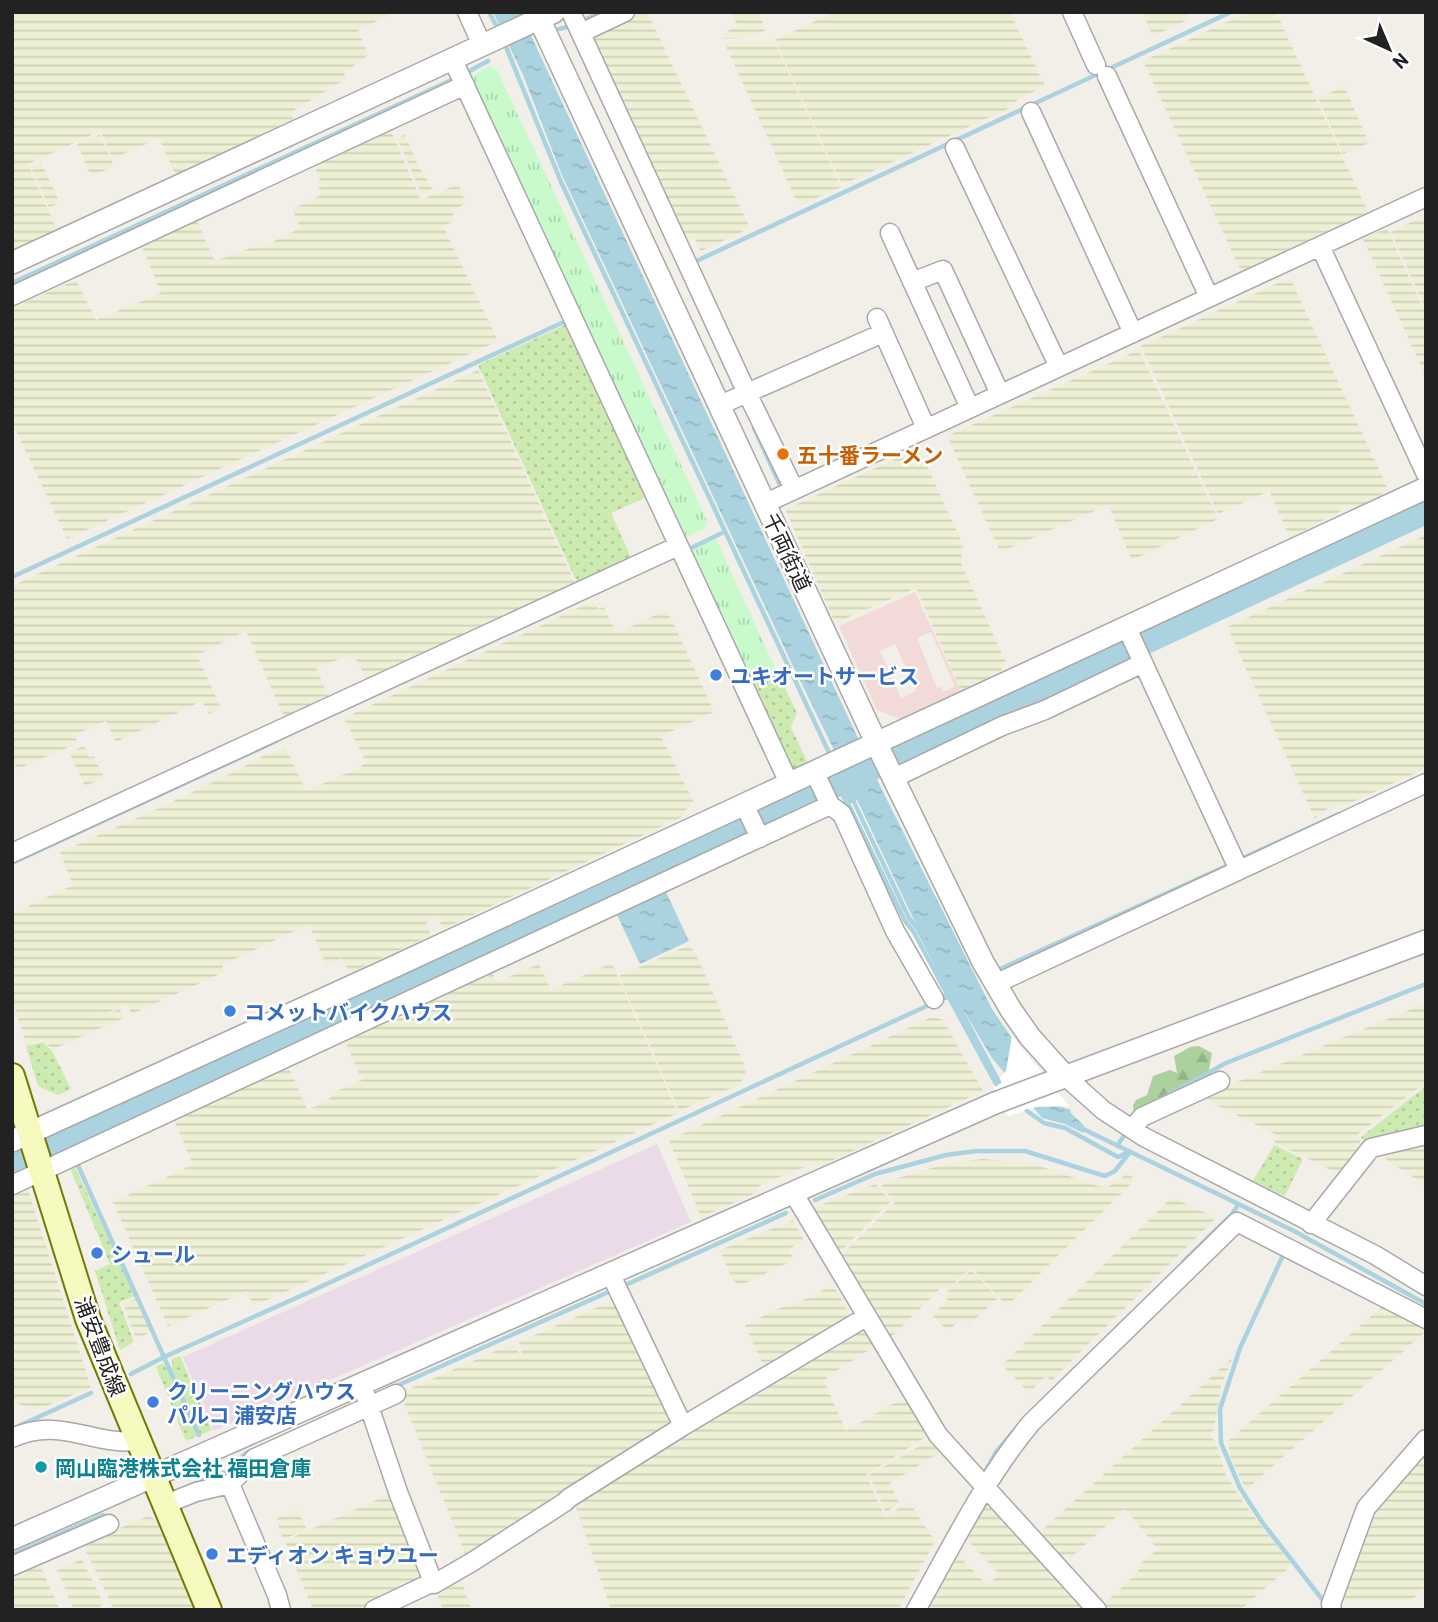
<svg xmlns="http://www.w3.org/2000/svg" width="1438" height="1622" font-family="Barlow,'Noto Sans JP',sans-serif">
  <style>
    .commercial { fill: #f2dad9; fill-rule: evenodd }
    .industrial { fill: #ebdbe8 }
    .farmland { fill: url(#farmland-rules) }
    .grass { fill: url(#grass-dots) }
    .forest { fill: url(#forest-firs) }
    .park { fill: url(#park-tufts) }
    .water { fill: url(#water-ripples) }
    .pier { fill: #fff }
    .lines { fill: none; stroke-linecap: round; stroke-linejoin: round }
    .stream { stroke: #aad3df; stroke-width: 4.5 }
    .river { stroke: #aad3df; stroke-width: 26 }
    .minor-casing { stroke: #a9a9a9; stroke-width: 21 }
    .tertiary-casing { stroke: #a9a9a9; stroke-width: 24 }
    .secondary-casing { stroke: #707d05; stroke-width: 28 }
    .minor { stroke: #fff; stroke-width: 18 }
    .tertiary { stroke: #fff; stroke-width: 21 }
    .secondary { stroke: #f7fabf; stroke-width: 24 }
    .food-dot { fill: #e8710a; stroke: #fff; stroke-width: 2.5 }
    .shop-dot { fill: #3f7fe0; stroke: #fff; stroke-width: 2.5 }
    .culture-dot { fill: #0f9aa8; stroke: #fff; stroke-width: 2.5 }
    .labels { text-anchor: middle; dominant-baseline: central; stroke-width: 5; stroke-linejoin: round; paint-order: stroke }
    .food-label { font-size: 21px; font-weight: bold; fill: #c56008; stroke: #fff; text-anchor: start }
    .street-label { font-size: 21px; fill: #222; stroke: #fff }
    .shop-label { font-size: 21px; font-weight: bold; fill: #366cbe; stroke: #fff; text-anchor: start }
    .culture-label { font-size: 21px; font-weight: bold; fill: #0d838f; stroke: #fff; text-anchor: start }
  </style>
  <defs>
    <pattern id="farmland-rules" width="6" height="5" patternUnits="userSpaceOnUse" patternTransform="scale(1.75)"><rect width="6" height="5" fill="#eef0d5"/><path d="M0 2.5h6" fill="none" stroke="#ccceb7"/></pattern>
    <pattern id="grass-dots" width="8" height="8" patternUnits="userSpaceOnUse" patternTransform="scale(1.75)"><rect width="8" height="8" fill="#cdebb0"/><path d="M2 2h.1M6 6h.1" fill="none" stroke="#b0c997" stroke-width="1.8" stroke-linecap="round"/></pattern>
    <pattern id="forest-firs" width="22" height="20" patternUnits="userSpaceOnUse" patternTransform="scale(1.75)"><rect width="22" height="20" fill="#add19e"/><path d="M5 1l3.5 6h-7zM16 11l3.5 6h-7z" fill="#95b388"/></pattern>
    <pattern id="park-tufts" width="24" height="20" patternUnits="userSpaceOnUse" patternTransform="scale(1.75)"><rect width="24" height="20" fill="#c8facc"/><path d="M3 7l-1-3M5 7V3M7 7l1-3M15 17l-1-3M17 17v-4M19 17l1-3" fill="none" stroke="#acd6af"/></pattern>
    <pattern id="water-ripples" width="26" height="14" patternUnits="userSpaceOnUse" patternTransform="scale(1.75)"><rect width="26" height="14" fill="#aad3df"/><path d="M2 4q2-2 4 0t4 0M15 11q2-2 4 0t4 0" fill="none" stroke="#92b5bf"/></pattern>
  </defs>
  <rect width="100%" height="100%" fill="#f2efe9"/>
  <!-- commercial -->
  <path class="commercial" d="M915 592 961 692 901 719 877 710 839 626ZM931 632 955 686 943 692 941 687 937 688 917 638ZM895 644 916 691 901 698 880 651Z"/>
  <!-- industrial -->
  <path class="industrial" d="M657 1144 691 1222 214 1431 183 1357Z"/>
  <!-- farmland -->
  <path class="farmland" d="M12 12H395L358 30 368 55 344 73 346 79 291 112 294 122 176 176 159 138 113 159 100 131 28 164 58 232 12 254Z
    M642 12H645L651 20 750 228 701 251 695 239 691 238 683 242 589 37Z
    M731 12H758L766 30 744 38 724 39 722 34 738 26Z
    M835 12H1010L1045 86 1017 100 1012 107 842 185 775 40Z
    M1142 12H1186L1189 19 1153 36Z
    M1248 12H1276L1368 212 1241 271 1143 61Z
    M774 41 841 187 801 205 797 202 724 42Z
    M1344 86 1369 143 1343 154 1318 98Z
    M390 129 421 200 458 184 466 203 455 210 453 215 456 220 443 226 498 341 67 539 12 422V308L76 280 96 320 161 293 141 244 196 219 215 261 256 246 261 248 300 228 292 209 321 195 318 188 322 186 316 171 319 163Z
    M100 135 114 166 91 176 77 144Z
    M405 135 418 165 433 190 422 195 397 138Z
    M41 162 60 203 49 207 31 167Z
    M1426 215V310L1391 232Z
    M1387 228 1426 315V377L1363 239Z
    M1287 279 1292 282 1388 489 1375 500 1359 507 1352 505 1290 538 1269 491 1218 514 1141 346Z
    M1139 350 1218 519 1132 560 1108 505 1003 551 999 549 947 436Z
    M478 370 575 583 571 584 572 587 491 625 489 622 483 625V628L368 681 353 654 316 668 330 700 285 719 246 631 197 655 221 708 209 714 202 701 116 742 106 721 78 733 76 739 78 743 17 769 12 758V586Z
    M919 448 963 545 961 563 1007 665 1001 668 1002 671 961 691 916 588 835 623 786 511 788 508Z
    M1426 535V768L1346 805 1328 808 1315 819 1227 627Z
    M593 601 599 609 604 607 616 633 667 610 713 709 712 713 661 736 693 801 684 812V816L443 929 438 918 426 923 431 935 350 973 342 958 326 965 311 929 307 925 222 965 224 972 132 1014 127 1004 93 1019 120 1009 124 1018 53 1049 43 1041 45 1039 27 1045 12 1000V914L73 885 60 852 149 813 238 770 263 756 283 749H286L306 791 359 768 366 762 344 718Z
    M84 746 89 757 94 756 104 778 85 786 69 752Z
    M689 945 696 954 746 1069 745 1076 738 1085 679 1111 619 976Z
    M539 964 551 990 609 964 613 966 678 1113 254 1306 247 1291 168 1326 113 1202 190 1166 192 1162 174 1120 179 1115 288 1066 307 1109 314 1107 330 1098 335 1092 362 1080 345 1041 353 1033 484 975 486 978 492 973 497 982Z
    M1426 1003V1082L1358 1134 1360 1142 1358 1146 1362 1150 1341 1175 1274 1142 1277 1135 1210 1102 1206 1095Z
    M932 1017 943 1020 983 1091 820 1166 814 1163 760 1185 752 1195 701 1217 669 1140Z
    M1426 1141V1186L1377 1153Z
    M982 1159 1031 1163 1098 1186 1108 1187 1127 1174 1132 1176 1133 1182 1007 1306 971 1267 948 1290 943 1286 887 1341 839 1257 895 1202 881 1187 884 1182 946 1164Z
    M875 1184 891 1201 836 1256 810 1209Z
    M27 1187 91 1387 47 1406 30 1409 12 1401V1193Z
    M1172 1197 1216 1218 1051 1381 1046 1376 1029 1393 1002 1365Z
    M793 1220 804 1241 789 1249 794 1260 741 1285 733 1281 720 1250Z
    M971 1270 998 1298 969 1325 964 1320H960L948 1331 932 1315 948 1300 944 1295Z
    M833 1285 851 1317 767 1367 761 1361 745 1325 780 1308 792 1306Z
    M136 1299 151 1332 136 1339 123 1303Z
    M616 1299 677 1426 467 1558 400 1393 509 1345 515 1346 519 1353H522L519 1342Z
    M1385 1304 1426 1325V1331L1246 1490 1230 1456 1228 1441Z
    M862 1321 875 1346 828 1376 824 1381 846 1431 901 1399 903 1403 909 1400 930 1434 866 1475 885 1517 909 1502 935 1541 898 1610H611L573 1499Z
    M1233 1357 1221 1386 1214 1429 1209 1434 1216 1443 1226 1475 1245 1505 1292 1565 1240 1610H1105L1103 1608 1108 1600 1138 1572 1141 1563 1158 1549 1125 1509 1070 1558 1066 1554 1062 1557 1038 1534Z
    M930 1440 939 1453 890 1483 899 1503 886 1513 869 1475Z
    M1426 1450V1586L1412 1600H1346L1338 1594 1371 1512Z
    M392 1493 425 1580 362 1610H313L285 1541Z
    M988 1504 992 1505 1090 1610H925L956 1553 986 1584H989L997 1576V1572L964 1536 984 1505Z
    M298 1510 307 1530 283 1539 276 1519Z
    M149 1516 156 1520 194 1610H114L82 1543Z
    M82 1559 103 1603 98 1610H74L57 1570Z
    M39 1563 60 1610H12V1575Z
    M460 1578 472 1610H443L436 1591Z"/>
  <!-- grass -->
  <path class="grass" d="M569 323 647 497 611 513 632 560 578 585 478 365Z
    M778 673 797 713 791 727 808 763 791 771 750 686Z
    M43 1042 52 1051 71 1089 58 1095 38 1086 26 1046Z
    M1426 1086V1128L1366 1144 1361 1137Z
    M1274 1145 1303 1159 1285 1196 1253 1181Z
    M73 1163 135 1296 119 1302 134 1342 120 1350 95 1271 110 1264 69 1166Z
    M180 1356 212 1430 186 1441 156 1367 163 1363 168 1370 172 1367V1359Z"/>
  <!-- forest -->
  <path class="forest" d="M1199 1046 1212 1053 1209 1070 1213 1074 1141 1115 1134 1113 1133 1105 1136 1100 1147 1095 1153 1076 1170 1070 1177 1073 1174 1056 1190 1047Z"/>
  <!-- park -->
  <path class="park" d="M490 66 497 70 708 523 704 529 684 538 471 76Z
    M716 539 777 672 749 685 689 552Z"/>
  <!-- water -->
  <path class="water" d="M493 12H520L883 792 992 1009 1058 1106 1071 1110 1070 1112 1086 1128 1083 1133 1065 1124 1042 1118 992 1058 956 998 940 1001 938 998 951 987 912 916 857 800 845 805 832 777 833 748 791 662 561 173 523 75Z
    M666 892 689 941 640 964 617 915Z"/>
  <!-- pier -->
  <path class="pier" d="M857 801 911 917 943 974 934 979 911 935 902 922 846 806Z
    M1012 1036 1069 1106 1036 1107 1008 1116 993 1086 1006 1071Z
    M74 1128 70 1136 69 1155 18 1177 12 1171V1159Z"/>
  <g class="lines">
    <!-- stream -->
    <path class="stream" d="M489 12 499 31
      M580 22 601 12
      M559 29 572 26
      M504 42 561 182 831 757
      M464 74 488 61
      M692 263 1231 12
      M12 283 456 78
      M754 428 781 487
      M687 550 724 532
      M12 577 568 320
      M852 798 909 918 917 928 999 1082
      M847 801 905 921 913 931 996 1084
      M1239 860 1339 814
      M12 863 276 741
      M1000 969 1231 864
      M1161 1099 1226 1063 1426 984
      M1027 1111 1044 1123 1065 1128 1118 1157 1129 1152
      M1081 1128 1294 1231 1426 1304
      M1117 1146 1123 1137
      M76 1161 199 1435
      M815 1200 875 1174 946 1155 976 1151H1025L1105 1176 1115 1171 1129 1153
      M1285 1251 1240 1348 1220 1409 1221 1443 1240 1488 1262 1522 1325 1603
      M1183 1262 1232 1214 1238 1205
      M621 1287 786 1213
      M131 1374 164 1357 305 1294 931 1004
      M394 1387 613 1290
      M12 1429 91 1393
      M983 1476 996 1452 1025 1418
      M193 1484 228 1471 246 1453 253 1450
      M12 1555 103 1515"/>
    <!-- river -->
    <path class="river" d="M896 757 1426 511
      M12 1168 875 766"/>
    <defs>
      <path id="minor" d="M467 12 482 45
        M571 12 747 393 794 489
        M1072 12 1096 65
        M581 33 625 12
        M452 58 789 783
        M1107 76 1209 297
        M1031 112 1133 333
        M955 148 1059 367
        M890 233 970 408
        M1320 246 1426 474
        M912 282 943 270 1000 394
        M12 296 465 85
        M877 318 926 428
        M720 405 883 333
        M766 503 1426 197
        M1126 626 1239 870
        M814 771 830 805 842 814 895 931 934 999
        M894 778 1002 726 1045 710 1143 663
        M744 804 760 838
        M12 853 678 546
        M995 984 1426 783
        M1065 1076 1103 1110 1144 1137 1375 1255 1426 1286
        M1132 1129 1142 1117 1220 1081
        M12 1185 830 805
        M794 1194 938 1435 1097 1610
        M1311 1224 1371 1148 1426 1135
        M611 1275 683 1426
        M362 1385 398 1492 433 1582
        M12 1438C61 1416 92 1446 138 1441
        M230 1484 277 1595 281 1610
        M166 1504 196 1492 230 1484 255 1458 396 1394
        M12 1566 109 1524
        M374 1610 433 1582 434 1584 472 1562 565 1502 569 1498 683 1426 866 1317
        M916 1610C952 1546 984 1480 1031 1423L1237 1222 1426 1319
        M1332 1610 1331 1604 1366 1508 1426 1439"/>
      <path id="tertiary" d="M536 12 882 755 983 962 1011 1010 1030 1037 1065 1076
        M12 263 554 12
        M12 1141 387 970 1426 488
        M12 1539 995 1103 1426 941"/>
      <path id="secondary" d="M12 1076 88 1319 209 1610"/>
    </defs>
    <!-- minor casing -->
    <use href="#minor" class="minor-casing"/>
    <!-- tertiary casing -->
    <use href="#tertiary" class="tertiary-casing"/>
    <!-- secondary casing -->
    <use href="#secondary" class="secondary-casing"/>
    <!-- minor -->
    <use href="#minor" class="minor"/>
    <!-- tertiary -->
    <use href="#tertiary" class="tertiary"/>
    <!-- secondary -->
    <use href="#secondary" class="secondary"/>
  </g>
  <!-- markers -->
  <circle class="food-dot" cx="783" cy="454" r="7"/>
  <g class="shop-dot">
    <circle cx="716" cy="675" r="7"/>
    <circle cx="230" cy="1011" r="7"/>
    <circle cx="97" cy="1253" r="7"/>
    <circle cx="153" cy="1402" r="7"/>
    <circle cx="212" cy="1554" r="7"/>
  </g>
  <circle class="culture-dot" cx="41" cy="1467" r="7"/>
  <g class="labels">
    <!-- food labels -->
    <g class="food-label">
      <text x="797" y="454">五十番ラーメン</text>
    </g>
    <!-- street labels -->
    <g class="street-label">
      <text transform="translate(788 552) rotate(65)">千両街道</text>
      <text transform="translate(101 1346) rotate(69)">浦安豊成線</text>
    </g>
    <!-- shop labels -->
    <g class="shop-label">
      <text x="730" y="675">ユキオートサービス</text>
      <text x="244" y="1011">コメットバイクハウス</text>
      <text x="111" y="1253">シュール</text>
      <text x="167" y="1390">クリーニングハウス<tspan x="167" dy="24">パルコ 浦安店</tspan></text>
      <text x="226" y="1554">エディオン キョウユー</text>
    </g>
    <!-- culture labels -->
    <g class="culture-label">
      <text x="55" y="1467">岡山臨港株式会社 福田倉庫</text>
    </g>
  </g>
  <!-- border -->
  <rect width="1438" height="1622" fill="none" stroke="#222222" stroke-width="28"/>
  <!-- north arrow -->
  <g transform="translate(1389 49) rotate(136)" stroke="#ffffff" stroke-width="5" paint-order="stroke">
  <path d="M0-5L12 26L0 18L-12 26Z" fill="#222222"/>
  <text y="-10" font-size="19" font-weight="bold" text-anchor="middle" fill="#222222">N</text>
  </g>
</svg>
